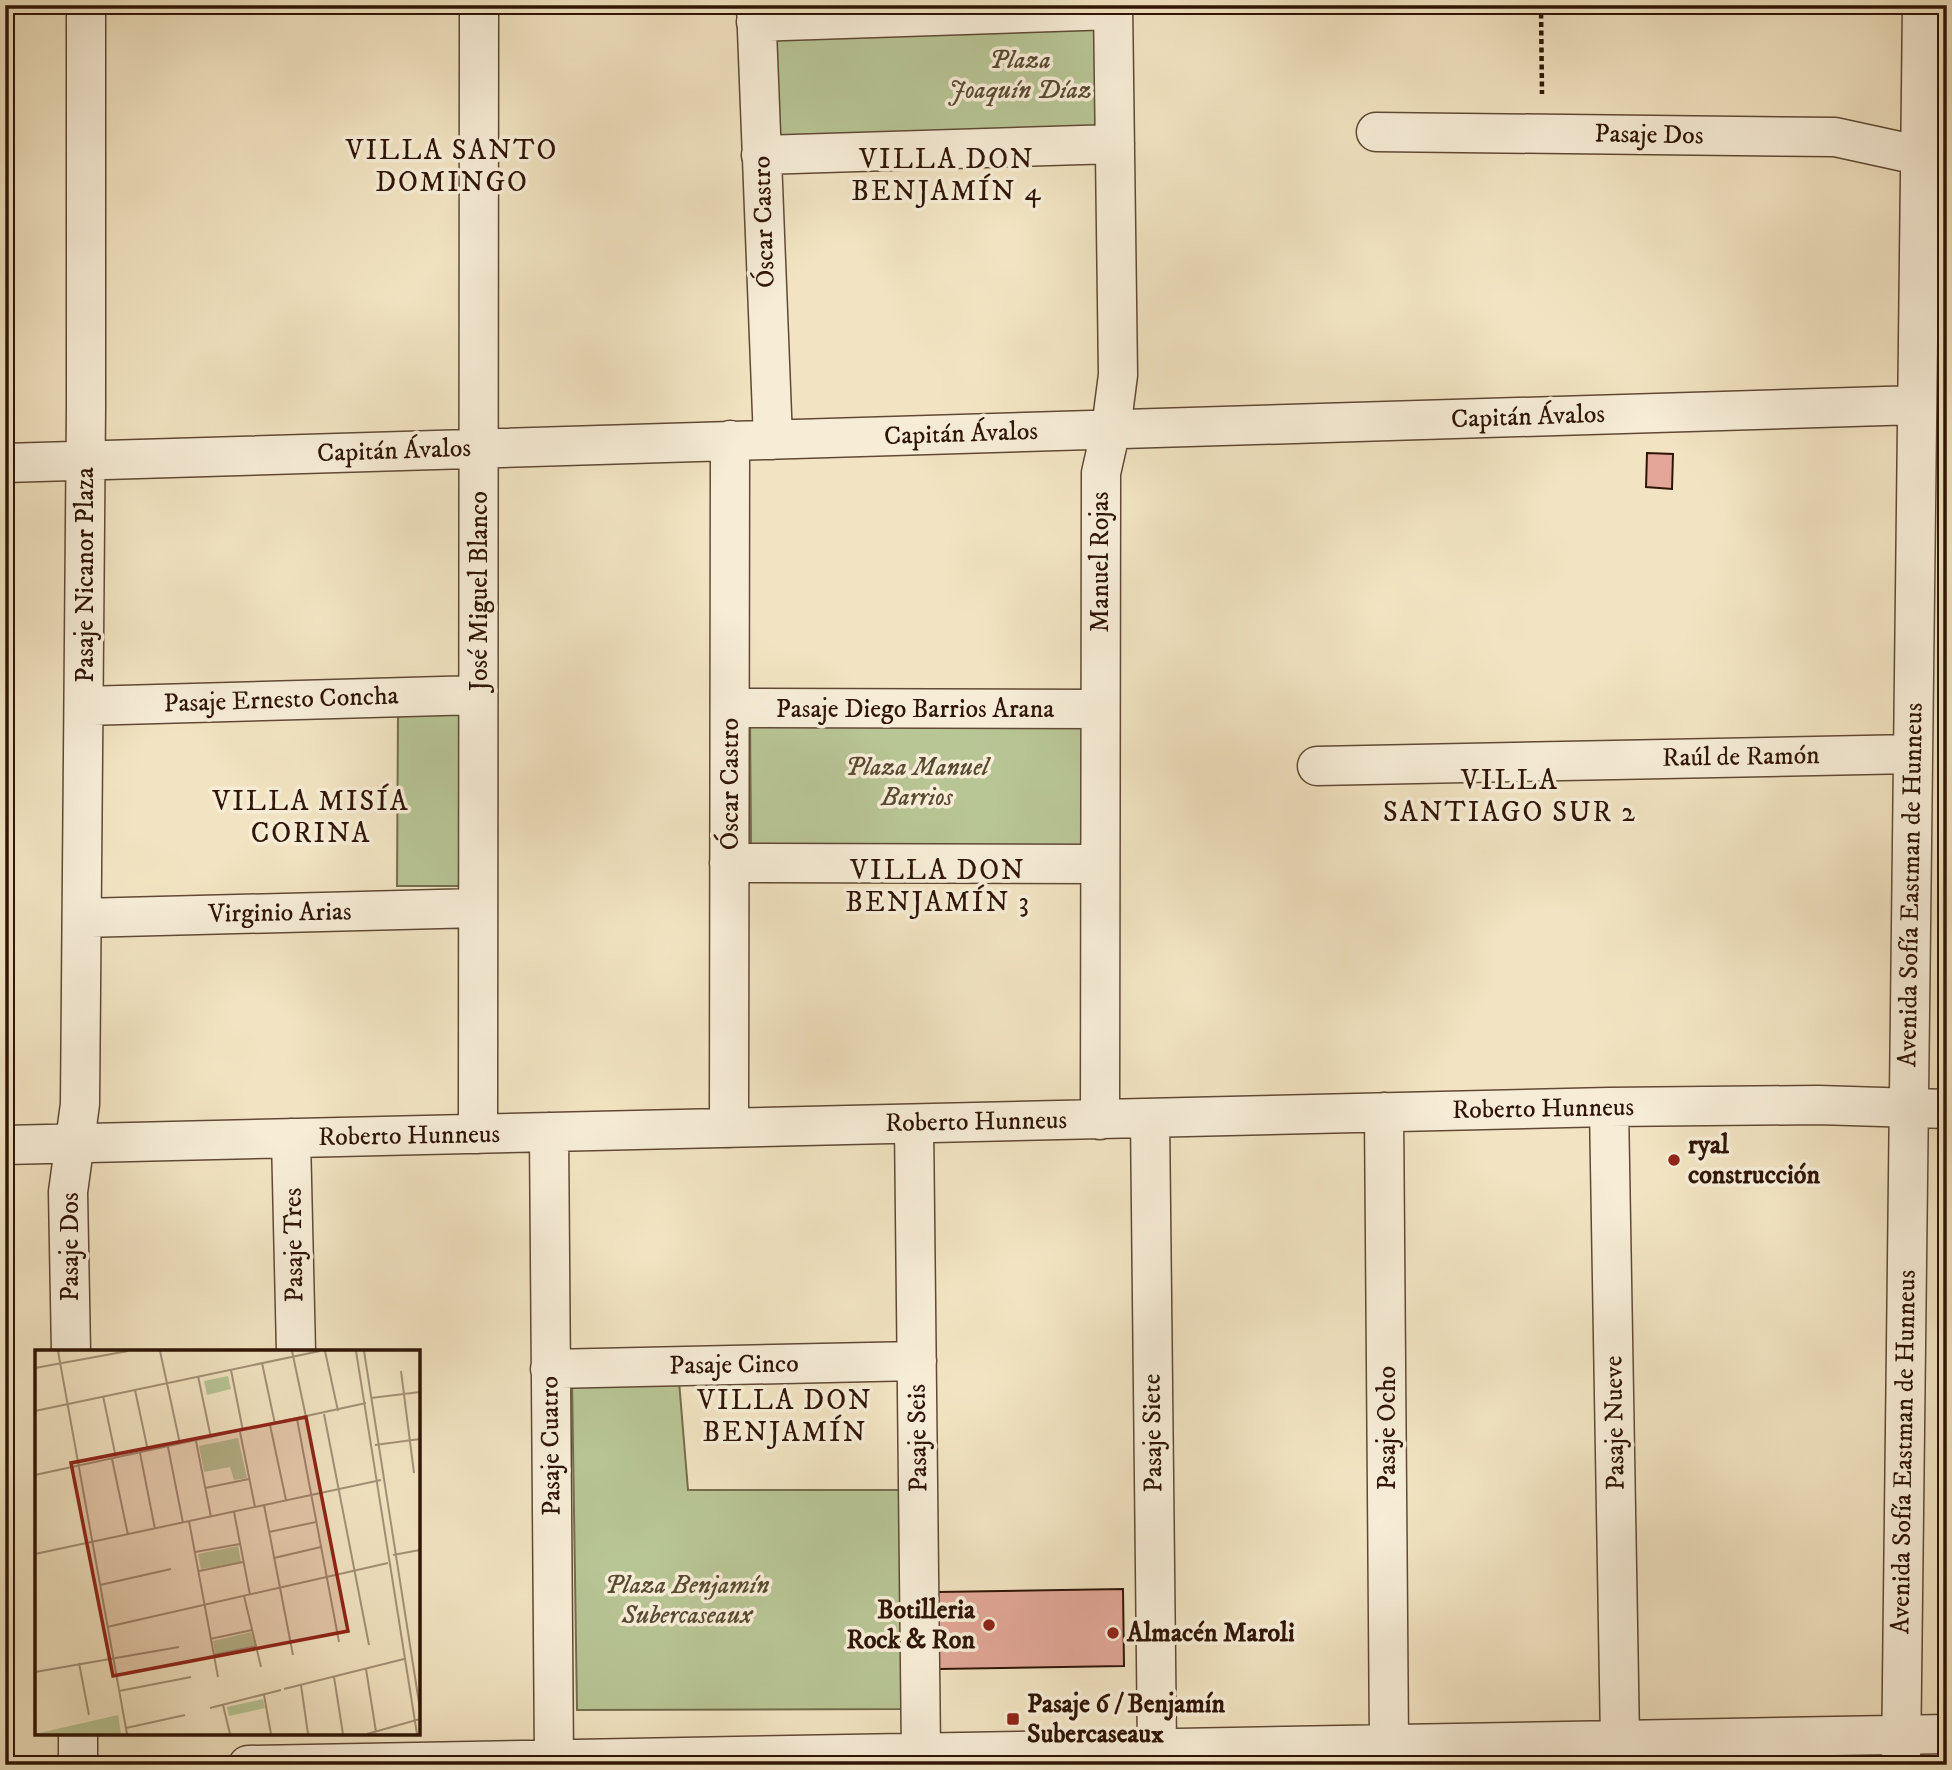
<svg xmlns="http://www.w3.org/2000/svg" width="1952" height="1770" font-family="'IM FELL DW Pica',serif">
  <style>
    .green { fill: #b8c595; stroke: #746d4e; stroke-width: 2 }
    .building { fill: #e2a798; stroke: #2f1506; stroke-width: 2 }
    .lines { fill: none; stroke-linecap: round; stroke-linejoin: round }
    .minor-casing { stroke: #604935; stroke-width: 41 }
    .path { stroke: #2f1506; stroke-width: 4.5; stroke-dasharray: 5 3.5; stroke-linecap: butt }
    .minor { stroke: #f7edd7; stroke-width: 38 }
    .poi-dot { fill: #8f2418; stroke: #f7edd7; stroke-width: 2.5 }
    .labels { text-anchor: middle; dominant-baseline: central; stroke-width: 7; stroke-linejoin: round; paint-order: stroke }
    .park-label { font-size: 26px; font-style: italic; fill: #584a31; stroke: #f7edd7 }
    .street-label { font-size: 26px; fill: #2f1506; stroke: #f7edd7 }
    .poi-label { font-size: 26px; font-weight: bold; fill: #2f1506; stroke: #f7edd7; text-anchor: start }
    .neighbourhood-label { font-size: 28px; letter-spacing: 2px; fill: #2f1506; stroke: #f7edd7 }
    .inset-road { fill: none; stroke: #a49177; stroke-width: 2 }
    .view { fill: #8f2418; fill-opacity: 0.15; stroke: #8f2418; stroke-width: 3.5 }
    .inset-edge { fill: none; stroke: #2f1506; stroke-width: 3.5 }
  </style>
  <rect width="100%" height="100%" fill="#f2e4c2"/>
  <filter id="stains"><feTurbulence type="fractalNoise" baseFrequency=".00286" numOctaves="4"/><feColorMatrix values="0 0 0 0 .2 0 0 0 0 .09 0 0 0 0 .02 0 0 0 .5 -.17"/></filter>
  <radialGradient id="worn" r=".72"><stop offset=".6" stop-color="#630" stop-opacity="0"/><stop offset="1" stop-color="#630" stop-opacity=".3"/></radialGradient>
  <!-- green -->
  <path class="green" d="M1095 17 1096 127 772 141 768 32Z
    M398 711 470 712 469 886H397Z
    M1083 718V845L751 846 750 719Z
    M572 1379 679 1381 688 1490H902V1709L577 1710Z"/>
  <!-- building -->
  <path class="building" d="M1647 453 1673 454 1672 489 1646 487Z
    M1123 1589 1124 1666 939 1669 938 1592Z"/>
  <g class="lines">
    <defs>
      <path id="minor" d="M756 5 773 440
        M756 22 1113 10
        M1376 132 1835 137 1945 161
        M761 155 1115 144
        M5 463 1917 405
        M84 706 478 695
        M730 708 1100 709
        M1317 766 1913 754
        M729 863 1100 864
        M82 918 478 908
        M1609 1107 1620 1740
        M1384 1112 1389 1744
        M1150 1118 1157 1748
        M1100 1120 1101 473 1111 429 1118 375 1113 5
        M914 1124 921 1752
        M729 1128 730 440
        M549 1132 554 1759
        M478 1134 479 5
        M291 1138 296 1352
        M5 1145 1609 1107 1818 1105 1947 1109
        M71 1352 68 1192 80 1104 86 407V5
        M550 1369 917 1361
        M78 1733V1765
        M248 1765 1947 1734
        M1901 1765 1922 5"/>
    </defs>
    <!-- minor casing -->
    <use href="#minor" class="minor-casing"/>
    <!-- path -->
    <path class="path" d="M1541 5 1542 94"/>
    <!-- minor -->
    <use href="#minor" class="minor"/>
  </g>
  <!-- markers -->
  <g class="poi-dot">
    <circle cx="1674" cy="1160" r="7"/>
    <circle cx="989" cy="1625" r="7"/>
    <circle cx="1113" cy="1633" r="7"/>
    <rect x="1006" y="1712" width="14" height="14" rx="3.5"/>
  </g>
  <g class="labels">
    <!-- park labels -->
    <g class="park-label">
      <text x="1020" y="60">Plaza<tspan x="1020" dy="30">Joaquín Díaz</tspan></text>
      <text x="917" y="767">Plaza Manuel<tspan x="917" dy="30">Barrios</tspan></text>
      <text x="687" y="1585">Plaza Benjamín<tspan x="687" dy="30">Subercaseaux</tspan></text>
    </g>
    <!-- street labels -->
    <g class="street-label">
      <text transform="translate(1649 135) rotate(1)">Pasaje Dos</text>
      <text transform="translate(764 222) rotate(-92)">Óscar Castro</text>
      <text transform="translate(1528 417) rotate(-2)">Capitán Ávalos</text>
      <text transform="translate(961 434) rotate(-2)">Capitán Ávalos</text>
      <text transform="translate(394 451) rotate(-2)">Capitán Ávalos</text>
      <text transform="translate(1100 562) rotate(-90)">Manuel Rojas</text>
      <text transform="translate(85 575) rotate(-90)">Pasaje Nicanor Plaza</text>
      <text transform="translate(479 591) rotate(-90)">José Miguel Blanco</text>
      <text transform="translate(281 700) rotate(-2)">Pasaje Ernesto Concha</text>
      <text x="915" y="709">Pasaje Diego Barrios Arana</text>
      <text transform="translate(1741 757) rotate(-1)">Raúl de Ramón</text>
      <text transform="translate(730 784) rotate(-90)">Óscar Castro</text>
      <text transform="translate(1911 885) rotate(-89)">Avenida Sofía Eastman de Hunneus</text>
      <text transform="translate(280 913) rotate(-1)">Virginio Arias</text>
      <text transform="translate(1543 1109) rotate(-1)">Roberto Hunneus</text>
      <text transform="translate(976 1122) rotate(-1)">Roberto Hunneus</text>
      <text transform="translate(409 1136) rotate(-1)">Roberto Hunneus</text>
      <text transform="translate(294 1245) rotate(-91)">Pasaje Tres</text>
      <text transform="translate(70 1247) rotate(-90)">Pasaje Dos</text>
      <text transform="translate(734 1365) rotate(-1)">Pasaje Cinco</text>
      <text transform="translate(1615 1423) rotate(-91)">Pasaje Nueve</text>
      <text transform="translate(1387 1428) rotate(-90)">Pasaje Ocho</text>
      <text transform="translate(1153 1433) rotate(-91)">Pasaje Siete</text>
      <text transform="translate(918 1438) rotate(-91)">Pasaje Seis</text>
      <text transform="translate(551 1446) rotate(-91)">Pasaje Cuatro</text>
      <text transform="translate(1904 1452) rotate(-89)">Avenida Sofía Eastman de Hunneus</text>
    </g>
    <!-- poi labels -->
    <g class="poi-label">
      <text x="1688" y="1145">ryal<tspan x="1688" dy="30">construcción</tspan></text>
      <text x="975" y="1610" text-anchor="end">Botilleria<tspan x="975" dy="30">Rock &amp; Ron</tspan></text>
      <text x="1127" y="1633">Almacén Maroli</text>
      <text x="1027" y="1704">Pasaje 6 / Benjamín<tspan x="1027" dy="30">Subercaseaux</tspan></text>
    </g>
    <!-- neighbourhood labels -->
    <g class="neighbourhood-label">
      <text x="452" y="150">VILLA SANTO<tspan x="452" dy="32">DOMINGO</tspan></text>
      <text x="947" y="159">VILLA DON<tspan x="947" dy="32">BENJAMÍN 4</tspan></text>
      <text x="1510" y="780">VILLA<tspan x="1510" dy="32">SANTIAGO SUR 2</tspan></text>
      <text x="311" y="801">VILLA MISÍA<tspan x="311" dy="32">CORINA</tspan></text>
      <text x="938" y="870">VILLA DON<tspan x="938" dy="32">BENJAMÍN 3</tspan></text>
      <text x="785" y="1400">VILLA DON<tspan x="785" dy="32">BENJAMÍN</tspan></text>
    </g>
  </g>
  <!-- overview -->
  <g transform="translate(35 1350)">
    <rect width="385" height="385" fill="#f2e4c2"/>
    <path d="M193 26 196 39 172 45 169 31ZM203 88 212 128 199 130 195 117 169 122 164 96ZM203 196 206 212 166 219 163 204ZM216 282 220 295 180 304 178 291ZM228 349 230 358 194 366 192 357ZM83 365 86 384H0Z" fill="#b8c595"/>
    <path class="inset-road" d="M23 1 92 384M125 1 145 94M257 1 271 67M290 1 303 61M321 1 382 384M329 1 385 359M227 13 240 74M0 18 93 1M196 20 208 81M366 21 379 123M163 26 176 88M100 40 113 101M68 46 81 108M336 48 385 42M0 61 285 1M289 64 334 295M262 69 304 292M235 75 251 150M205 82 220 157M161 91 176 167M340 95 385 89M133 97 148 173M105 103 120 179M77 109 93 185M0 125 331 53M170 138 214 129M229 155 258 305M199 162 215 245M154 171 183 327M234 182 281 172M160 202 205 194M0 204 346 130M358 205 385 200M239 208 286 197M164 221 208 212M65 235 136 219M209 246 226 317M72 277 353 213M175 289 217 280M178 305 221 296M44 313 54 365M331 319 341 382M0 322 144 297M299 327 308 384M266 335 273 384M249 339 369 309M84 341 156 327M229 345 236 384M188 355 195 384M175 358 246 340M91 378 150 365M332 384 385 369"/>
    <path class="view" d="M271 67 313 281 78 326 36 113Z"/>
    <rect width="385" height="385" class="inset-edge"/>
  </g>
  <!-- margin -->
  <rect width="1952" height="1770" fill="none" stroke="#f2e4c2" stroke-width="28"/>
  <rect x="7" y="7" width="1938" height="1756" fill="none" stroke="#2f1506" stroke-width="3.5"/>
  <rect x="14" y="14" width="1924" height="1742" fill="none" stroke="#2f1506" stroke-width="2"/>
  <rect width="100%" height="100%" filter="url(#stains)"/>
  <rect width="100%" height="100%" fill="url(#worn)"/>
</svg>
